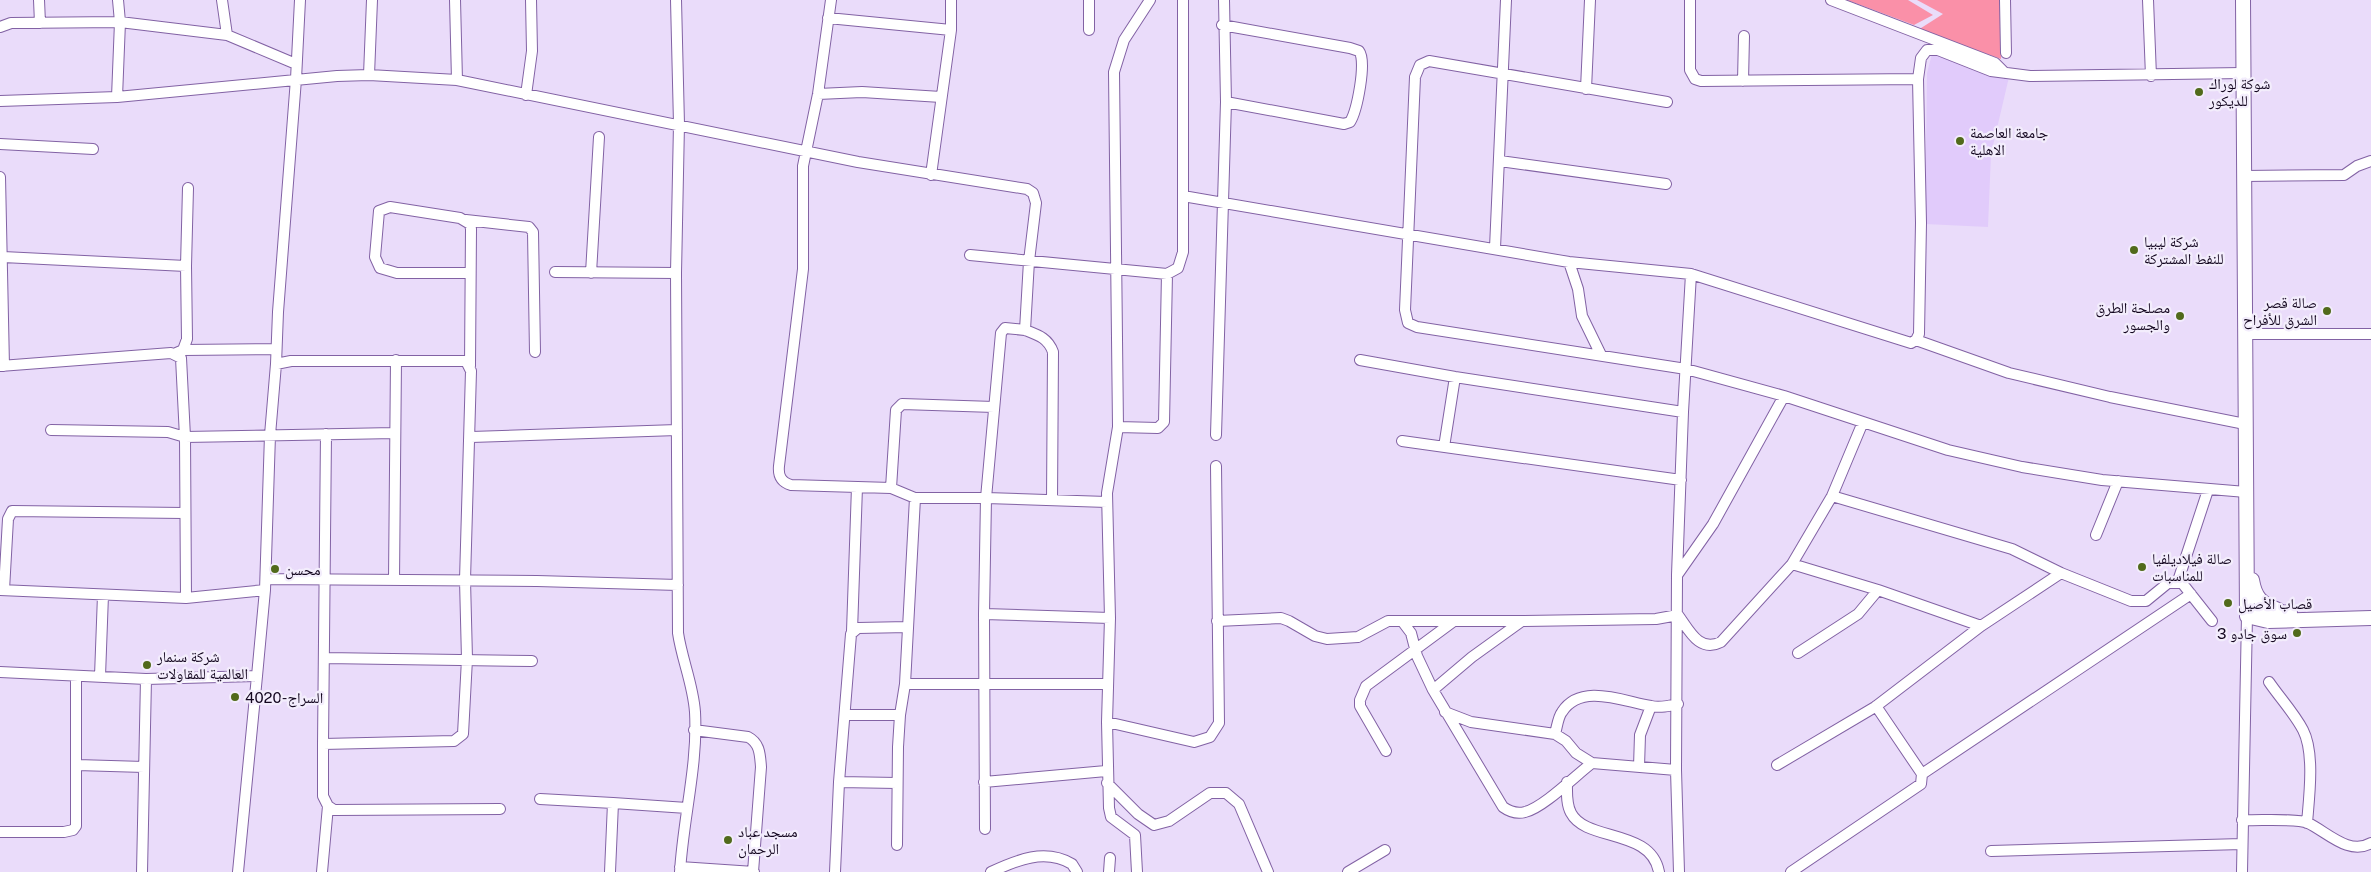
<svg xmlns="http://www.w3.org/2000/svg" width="2371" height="872" font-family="'Public Sans','Noto Naskh Arabic',sans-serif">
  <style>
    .built { fill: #e1cbfb }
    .green { fill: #fa90a8 }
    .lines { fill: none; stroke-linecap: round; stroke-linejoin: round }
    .street-casing { stroke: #8262a4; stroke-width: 12 }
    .secondary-casing { stroke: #8262a4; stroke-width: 16 }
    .street { stroke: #fff; stroke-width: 10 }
    .secondary { stroke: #fff; stroke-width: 14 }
    .poi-dot { fill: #516a1b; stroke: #f3edfc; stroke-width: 2 }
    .labels { text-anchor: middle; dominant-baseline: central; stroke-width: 4.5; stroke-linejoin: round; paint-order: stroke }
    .poi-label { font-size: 15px; fill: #13061f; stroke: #f3edfc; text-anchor: start }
  </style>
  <rect width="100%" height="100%" fill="#eadcfa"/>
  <!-- built -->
  <path class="built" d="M1932 54 2009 77 1991 154 1988 227 1925 224 1927 73Z"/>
  <!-- green -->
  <path class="green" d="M1847 0H1908L1933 15 1914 25Z
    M1917 0H2000L2001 59 1918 30 1943 14Z"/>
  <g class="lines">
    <defs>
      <path id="street" d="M39 0 40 23
        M222 0 227 35
        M455 0 457 80
        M676 0 679 124 676 273 678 633C682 660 693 684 695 712 698 765 683 819 680 872
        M831 0 818 94 803 166V269L779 466C778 476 781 482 791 485L891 488 915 498H986L1107 502
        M1690 0V70L1695 79 1701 81 1918 79
        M1831 0 1995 63 2005 73
        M2005 0 2006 53
        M2148 0 2151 76
        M828 18 951 30
        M1222 25 1350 48 1359 51C1367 61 1357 111 1350 122L1344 124 1226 102
        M0 27 11 23 120 22 227 35 296 64
        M1089 30V0
        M369 75 372 0
        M1743 81 1744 36
        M1586 89 1590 0
        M818 94 862 92 941 97
        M526 95 532 51 531 0
        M117 97 120 22 118 0
        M0 101 117 97 337 76 369 75 457 80 858 162 1027 189 1033 193 1036 203 1029 261 1025 330 1005 328 1001 333 986 498 984 614 985 829
        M1667 102 1429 61 1420 65 1415 77 1405 310 1408 323 1417 327 1686 369 1784 396 1948 450 2022 467 2102 480 2246 492
        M0 144 93 149
        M1500 161 1666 184
        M931 175 951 30V0
        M2244 176 2344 175 2357 166 2371 161
        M0 177 4 366
        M1183 196 1569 262 1691 274 1911 343 1916 340 1919 334 1921 223 1918 79 1921 58 1927 50H1938L1991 71 2030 76 2243 73
        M466 220 529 227 533 232 535 352
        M1495 248 1506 0
        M970 255 1167 274 1178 268 1183 252V0
        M3 257 186 266 187 339 183 350 176 353
        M1569 262 1578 289 1582 316 1601 355
        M186 266 188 188
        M555 272 676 273
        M591 273 599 137
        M1025 330C1038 335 1048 338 1053 352L1052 500
        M2245 334H2371
        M1916 340 2009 373 2110 397 2245 424
        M183 350 276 349
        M1360 360 1455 377 1683 412
        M276 364 278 312 296 79 300 0
        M0 366 171 353 181 358 185 437 186 598
        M470 366 471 229 470 224 460 218 390 207 379 211 375 257 380 268 397 273H470
        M1118 427 1158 428 1164 422 1167 274
        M51 430 168 432 185 437 394 433
        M326 434 323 744V796L328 806 334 810 500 809
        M1216 435 1226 102 1224 0
        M471 437 677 430
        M1402 441 1681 480
        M1444 447 1455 377
        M891 488 896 410 902 404 994 407
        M1832 496 2012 549 2061 573 2131 601H2146L2168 583H2182L2212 621
        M2096 535 2118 481
        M1792 564 1878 590 1981 626
        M1678 574 1713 524 1784 396
        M266 579 537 581 678 585
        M394 580 396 360
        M2178 581 2208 490
        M0 590 186 598 265 590 270 435 276 364 291 361H466L471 371 465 580 467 659 463 734 454 741 323 744
        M4 590 8 519 12 511 184 513
        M984 614 1110 618
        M1217 621 1281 618 1289 621 1315 636 1327 639 1358 637 1388 621H1522L1656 619 1678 615C1689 630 1699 653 1721 642L1792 564 1832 496 1863 422
        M1402 621 1411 633 1417 656 1433 690 1503 807C1510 812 1517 814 1525 812 1543 808 1576 775 1592 763
        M852 631 857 487
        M1798 653 1858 614 1878 590
        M325 658 532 661
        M0 672 146 679 257 676 238 872
        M100 676 103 595
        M257 676 265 590
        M2269 682C2280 698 2294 713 2303 730 2315 753 2309 798 2307 823
        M905 684H1107
        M1433 690 1472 657 1522 621
        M1445 712 1471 722 1555 734 1566 741 1576 753 1592 763 1676 770
        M845 715H900
        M1107 722 1194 742 1210 737 1219 723 1216 466
        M694 730 748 737C760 743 760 755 761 767L753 872
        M1555 734C1557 727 1558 717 1562 712 1581 682 1625 702 1651 706 1660 708 1669 706 1678 704
        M1386 751 1360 706V700L1366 686 1454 621
        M77 765 144 767
        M1777 765 1875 707 1981 626 2061 573
        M1639 767 1640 735 1651 706
        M1922 774 2191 594
        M839 782 897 783
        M984 782 1106 771
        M1567 782C1567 792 1566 804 1571 813 1586 842 1651 828 1659 872
        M1107 783 1138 814 1154 825 1169 821 1210 793H1226L1239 804 1268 872
        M540 799 613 803 610 872
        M613 803 687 808
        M2242 820C2257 821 2296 818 2308 823 2327 832 2349 856 2371 843
        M0 832H64L73 830 76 826V676
        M897 845 898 747 900 715 905 684 915 498
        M1991 851 2242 844
        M680 867 754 872
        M142 872 146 679
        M322 872 328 806
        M835 872 839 782 851 634 858 628 908 627
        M991 872C1017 860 1045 848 1072 864L1077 872
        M1109 872 1110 858
        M1137 872 1135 835 1111 817 1109 808 1107 722 1110 618 1107 493 1118 427 1114 72 1124 40 1150 0
        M1348 872 1385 850
        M1679 872 1676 770 1677 575 1683 412 1691 274
        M1791 872 1921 784 1922 774 1876 706
        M2242 872 2247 616"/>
      <path id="secondary" d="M2243 0 2247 616
        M2252 580C2255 598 2261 603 2278 610
        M2247 616 2268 621 2371 618
        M2247 616 2269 611 2290 613"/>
    </defs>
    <!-- street casing -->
    <use href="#street" class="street-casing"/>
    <!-- secondary casing -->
    <use href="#secondary" class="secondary-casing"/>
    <!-- street -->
    <use href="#street" class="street"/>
    <!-- secondary -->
    <use href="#secondary" class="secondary"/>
  </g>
  <!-- markers -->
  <g class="poi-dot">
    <circle cx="2199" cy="92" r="5"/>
    <circle cx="1960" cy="141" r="5"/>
    <circle cx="2134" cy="250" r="5"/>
    <circle cx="2327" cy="311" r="5"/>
    <circle cx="2180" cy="316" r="5"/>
    <circle cx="2142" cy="567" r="5"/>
    <circle cx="275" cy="569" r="5"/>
    <circle cx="2228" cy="603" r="5"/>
    <circle cx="2297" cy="633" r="5"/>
    <circle cx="147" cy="665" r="5"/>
    <circle cx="235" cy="697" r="5"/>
    <circle cx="728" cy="840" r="5"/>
  </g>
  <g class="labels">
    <!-- poi labels -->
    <g class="poi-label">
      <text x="2209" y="83">شوكة لوراك<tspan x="2209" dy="17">للديكور</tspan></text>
      <text x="1970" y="132">جامعة العاصمة<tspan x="1970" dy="17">الاهلية</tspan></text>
      <text x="2144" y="241">شركة ليبيا<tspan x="2144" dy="17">للنفط المشتركة</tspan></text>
      <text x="2317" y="302" text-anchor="end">صالة قصر<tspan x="2317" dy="17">الشرق للأفراح</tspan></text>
      <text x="2170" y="307" text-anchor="end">مصلحة الطرق<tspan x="2170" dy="17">والجسور</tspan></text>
      <text x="2152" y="558">صالة فيلاديلفيا<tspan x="2152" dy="17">للمناسبات</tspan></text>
      <text x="285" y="569">محسن</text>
      <text x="2238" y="603">قصاب الأصيل</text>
      <text x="2287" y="633" text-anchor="end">سوق جادو 3</text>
      <text x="157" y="656">شركة سنمار<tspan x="157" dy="17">العالمية للمقاولات</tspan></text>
      <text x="245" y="697">السراج-4020</text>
      <text x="738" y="831">مسجد عباد<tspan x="738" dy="17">الرحمان</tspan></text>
    </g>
  </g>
</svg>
